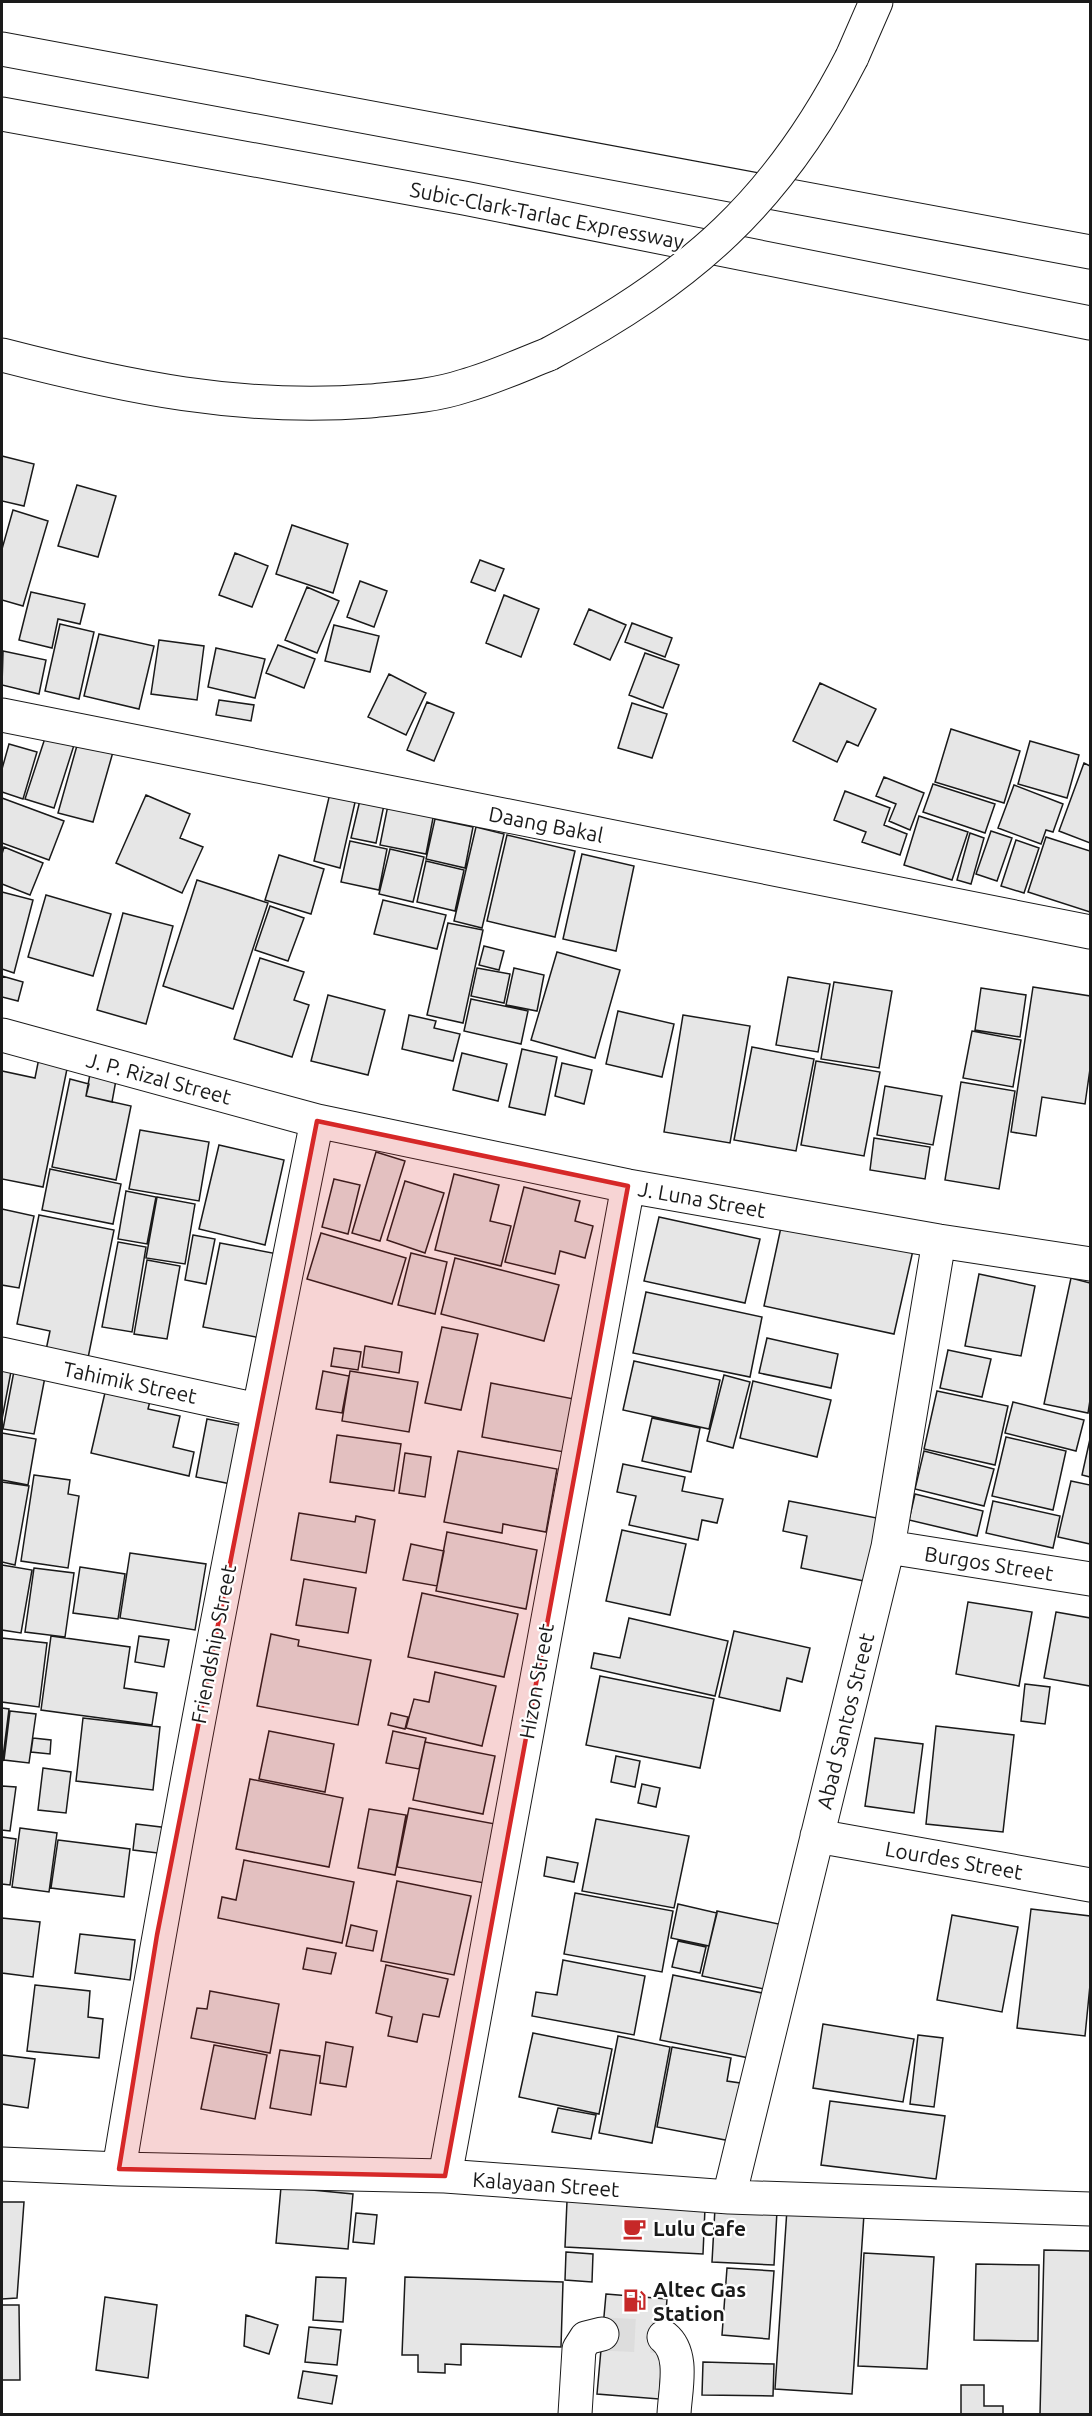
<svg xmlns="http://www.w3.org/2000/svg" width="1092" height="2416" font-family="Ubuntu,sans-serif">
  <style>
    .building { fill: #e6e6e6; stroke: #1a1a1a; stroke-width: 1.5 }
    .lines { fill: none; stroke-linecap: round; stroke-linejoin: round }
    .minor-tunnel { stroke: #ddd; stroke-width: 33; stroke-dasharray: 33 16; stroke-linecap: butt }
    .minor-casing { stroke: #1a1a1a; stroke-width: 35 }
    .highway-casing { stroke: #1a1a1a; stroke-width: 35 }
    .minor { stroke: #fff; stroke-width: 33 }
    .highway { stroke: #fff; stroke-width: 33 }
    .highway-bridge-casing { stroke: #1a1a1a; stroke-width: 35; stroke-linecap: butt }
    .highway-bridge { stroke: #fff; stroke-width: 33 }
    .marked { fill: #d62828; fill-opacity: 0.2; stroke: #d62828; stroke-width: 4.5; stroke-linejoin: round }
    .labels { text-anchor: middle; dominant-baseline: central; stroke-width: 4.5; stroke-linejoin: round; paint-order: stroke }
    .street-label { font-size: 21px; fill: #1a1a1a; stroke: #fff }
    .poi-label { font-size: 21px; font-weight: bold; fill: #1a1a1a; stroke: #fff; text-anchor: start }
  </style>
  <rect width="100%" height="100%" fill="#fff"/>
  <!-- building -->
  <path class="building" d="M2 456 34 464 24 506 2 501Z
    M77 485 116 496 98 557 58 546Z
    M13 510 48 521 23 606 2 600V549Z
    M292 525 348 544 333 593 276 574Z
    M235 553 268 566 252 607 219 595Z
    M480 560 504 569 495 591 471 582Z
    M360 581 387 591 374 627 347 617Z
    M307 587 339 601 317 653 285 640Z
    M31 592 85 604 80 624 58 619 52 648 19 640Z
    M504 595 539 609 521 657 486 643Z
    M589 609 626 625 610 660 574 644Z
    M632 623 672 638 665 657 625 642Z
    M60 624 94 632 79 699 45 691Z
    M334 625 379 636 370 672 325 661Z
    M99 634 154 646 139 709 84 696Z
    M159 640 204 646 197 700 151 694Z
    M278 645 315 659 304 688 266 673Z
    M216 648 265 659 255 698 208 687Z
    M3 651 46 660 39 694 2 685Z
    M645 653 679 665 663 708 629 695Z
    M389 674 426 693 406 735 368 717Z
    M820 683 876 709 858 746 847 741 837 762 793 741Z
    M219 700 254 705 251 721 216 715Z
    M427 702 454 713 434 761 407 750Z
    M632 703 667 714 652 758 618 748Z
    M951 729 1020 751 1004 803 935 782Z
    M47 732 75 742 54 808 25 799Z
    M1030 741 1079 755 1067 798 1018 784Z
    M78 742 113 752 93 822 58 813Z
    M9 744 37 752 23 799 2 792V769Z
    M1084 763 1090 766V843L1059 831Z
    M884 777 924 793 910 830 889 821 896 804 876 796Z
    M933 784 995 804 985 833 923 812Z
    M1014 785 1063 804 1053 832 1046 830 1041 844 998 828Z
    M845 791 890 808 884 825 907 834 900 855 862 842 866 832 834 820Z
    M330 793 356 798 340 868 314 861Z
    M146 795 190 814 180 838 203 847 182 893 116 863Z
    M2 798 64 821 49 860 2 843Z
    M360 800 384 805 376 843 351 838Z
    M388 805 434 813 426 854 380 845Z
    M919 816 968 832 952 880 904 865Z
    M435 819 473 827 465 868 426 859Z
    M476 827 504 834 482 928 454 921Z
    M991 831 1012 838 997 881 976 874Z
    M970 833 984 838 971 884 957 880Z
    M507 835 575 851 555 937 487 921Z
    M1046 837 1090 851V912L1028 892Z
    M1016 840 1039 848 1024 893 1001 886Z
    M350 841 387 849 379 890 341 882Z
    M4 847 43 863 30 895 2 884V854Z
    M390 849 424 857 413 902 379 894Z
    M582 854 634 866 616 951 563 939Z
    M279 855 324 869 311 914 265 900Z
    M426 861 464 870 455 911 417 902Z
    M197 880 268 903 233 1009 163 986Z
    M2 892 33 900 14 973 2 969Z
    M46 895 111 914 93 976 28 957Z
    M383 900 446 915 437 949 374 934Z
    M270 906 304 918 288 961 255 950Z
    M123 913 173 926 146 1024 97 1010Z
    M448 923 483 930 463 1023 427 1015Z
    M484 946 504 951 499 970 479 965Z
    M557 952 620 970 595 1058 531 1040Z
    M260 958 304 972 294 1000 309 1005 292 1057 234 1039Z
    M477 968 510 974 504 1003 471 996Z
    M514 968 544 975 537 1011 506 1005Z
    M2 976 23 982 18 1001 2 997Z
    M788 977 830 984 818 1052 776 1045Z
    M834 982 892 991 879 1068 821 1059Z
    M1033 987 1090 996V1069L1085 1104 1042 1097 1036 1136 1011 1132Z
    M981 988 1026 995 1020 1037 975 1030Z
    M328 995 385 1010 368 1075 311 1061Z
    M471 999 528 1011 521 1044 464 1031Z
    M618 1011 674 1024 662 1077 606 1064Z
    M409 1015 436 1021 434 1028 460 1034 453 1061 402 1049Z
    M683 1015 750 1026 730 1143 664 1132Z
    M972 1031 1021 1040 1013 1087 963 1078Z
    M752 1047 814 1059 796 1151 734 1140Z
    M522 1049 557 1057 545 1115 509 1107Z
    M462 1053 507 1064 498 1101 453 1090Z
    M39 1058 68 1064 43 1187 2 1179V1071L35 1078Z
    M816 1061 880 1072 864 1156 801 1145Z
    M92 1063 118 1069 112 1102 86 1096Z
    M562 1063 592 1070 584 1104 555 1096Z
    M70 1079 89 1084 86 1096 131 1106 116 1180 52 1167Z
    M961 1082 1015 1091 999 1189 945 1180Z
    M885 1086 942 1096 933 1145 877 1135Z
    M140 1130 209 1142 199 1201 129 1189Z
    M874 1138 930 1147 925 1179 870 1170Z
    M219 1145 284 1160 265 1245 199 1229Z
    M376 1152 405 1161 380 1241 352 1233Z
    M50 1169 121 1184 113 1224 42 1210Z
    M454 1174 499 1185 490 1221 511 1226 501 1266 435 1250Z
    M334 1179 360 1185 348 1234 322 1227Z
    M405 1181 444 1193 425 1253 387 1240Z
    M524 1187 580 1201 575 1221 593 1226 585 1258 560 1251 555 1274 505 1262Z
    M126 1191 156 1197 147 1244 118 1239Z
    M157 1197 195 1204 185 1264 146 1258Z
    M2 1209 34 1216 19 1288 2 1285Z
    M39 1215 114 1230 88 1358 46 1350 50 1331 17 1324Z
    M659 1217 760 1239 745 1303 644 1281Z
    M783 1218 914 1246 894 1334 764 1306Z
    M321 1233 406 1258 392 1304 307 1279Z
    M193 1235 215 1239 206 1284 185 1280Z
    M118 1242 146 1247 132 1332 102 1327Z
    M220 1243 283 1255 266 1339 203 1327Z
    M411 1253 447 1262 435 1314 398 1305Z
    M455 1258 559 1285 544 1341 441 1314Z
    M147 1260 180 1266 167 1339 134 1334Z
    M979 1274 1035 1286 1021 1356 965 1346Z
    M1071 1278 1090 1283V1400L1088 1413 1044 1404Z
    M646 1292 762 1317 750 1377 633 1353Z
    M442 1327 478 1334 461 1410 425 1403Z
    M767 1338 838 1354 831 1388 759 1373Z
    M365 1346 402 1352 399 1373 362 1367Z
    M334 1348 361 1352 358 1370 331 1366Z
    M948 1350 991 1359 982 1397 940 1388Z
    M2 1359 13 1361 2 1419Z
    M634 1361 720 1380 709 1429 623 1410Z
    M14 1371 45 1377 34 1434 3 1429Z
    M323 1371 349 1376 342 1413 316 1409Z
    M350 1371 418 1382 409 1432 342 1421Z
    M724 1375 750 1382 733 1448 707 1441Z
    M753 1381 831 1400 817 1457 740 1438Z
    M491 1383 574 1399 564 1452 482 1437Z
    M107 1384 152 1393 148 1409 180 1416 173 1447 194 1452 189 1476 91 1453Z
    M937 1391 1008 1406 995 1465 924 1449Z
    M1013 1402 1084 1420 1076 1451 1005 1433Z
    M652 1418 700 1428 691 1472 642 1461Z
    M207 1419 253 1428 241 1486 196 1477Z
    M2 1433 36 1439 28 1485 2 1480Z
    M337 1435 401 1444 394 1491 330 1482Z
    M1006 1437 1066 1451 1053 1510 992 1496Z
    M1090 1439V1477L1082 1475Z
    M458 1451 557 1469 546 1532 503 1524 502 1533 444 1522Z
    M924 1451 994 1469 984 1506 915 1489Z
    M405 1453 431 1457 425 1497 399 1493Z
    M623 1464 685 1477 682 1491 723 1499 717 1523 702 1520 698 1540 629 1525 636 1496 617 1492Z
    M34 1475 70 1480 68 1494 79 1496 68 1568 21 1561Z
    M1071 1481 1090 1485V1544L1058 1537Z
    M2 1482 29 1486 15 1565 2 1562Z
    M915 1494 983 1511 977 1536 909 1520Z
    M789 1501 882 1519 869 1582 801 1568 807 1536 783 1531Z
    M993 1501 1060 1516 1053 1548 986 1533Z
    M299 1513 355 1522 356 1516 375 1520 366 1573 291 1560Z
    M622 1530 686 1544 670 1615 606 1601Z
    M447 1532 537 1550 526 1609 436 1591Z
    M411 1544 444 1551 437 1586 403 1580Z
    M130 1553 206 1564 195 1630 120 1618Z
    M2 1565 32 1570 21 1633 2 1630Z
    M80 1567 125 1574 118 1619 73 1613Z
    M34 1568 74 1573 65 1637 25 1632Z
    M304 1579 356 1588 348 1633 296 1625Z
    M422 1593 518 1614 504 1677 408 1657Z
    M968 1602 1032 1612 1019 1686 956 1674Z
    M1056 1612 1090 1618V1686L1044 1678Z
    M629 1618 728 1641 715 1696 591 1668 594 1653 620 1658Z
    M734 1631 810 1648 802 1682 787 1678 780 1711 719 1697Z
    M271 1634 299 1640 298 1646 371 1660 358 1725 257 1706Z
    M51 1636 130 1647 124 1688 157 1693 152 1725 41 1710Z
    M139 1636 169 1640 164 1667 135 1662Z
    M2 1638 47 1643 39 1707 2 1702Z
    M435 1672 496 1686 482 1746 406 1728 414 1699 429 1702Z
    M600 1676 714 1699 700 1768 586 1745Z
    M1025 1684 1050 1687 1045 1724 1021 1721Z
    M2 1708 9 1709 2 1765Z
    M10 1711 36 1714 29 1763 4 1760Z
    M391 1713 408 1717 405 1729 388 1725Z
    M83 1718 160 1727 153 1790 76 1781Z
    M936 1726 1014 1735 1003 1832 926 1824Z
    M269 1731 334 1744 325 1792 259 1779Z
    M393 1731 426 1738 419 1769 386 1763Z
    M33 1738 51 1740 50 1754 31 1752Z
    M875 1738 923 1744 914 1813 865 1806Z
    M425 1742 495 1756 483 1814 413 1800Z
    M616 1756 640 1761 635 1787 611 1782Z
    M43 1768 71 1772 66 1813 38 1810Z
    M250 1779 343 1798 329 1867 236 1849Z
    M642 1784 660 1788 656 1807 638 1803Z
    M2 1786 16 1787 10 1831 2 1830Z
    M409 1808 506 1826 495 1885 397 1867Z
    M369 1809 406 1815 395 1875 358 1868Z
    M596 1819 689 1836 674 1908 582 1891Z
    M136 1824 169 1828 166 1854 133 1850Z
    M20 1828 57 1833 49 1892 12 1887Z
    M2 1837 16 1839 10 1885 2 1884Z
    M58 1840 130 1849 124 1897 51 1888Z
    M547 1857 578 1863 574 1882 544 1876Z
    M244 1860 354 1882 342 1943 218 1918 222 1897 236 1900Z
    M397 1881 471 1896 454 1975 381 1961Z
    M575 1893 673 1911 662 1972 564 1954Z
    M678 1904 717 1913 709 1946 671 1938Z
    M1031 1909 1090 1916V1985L1085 2036 1017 2028Z
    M717 1911 788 1926 774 1991 702 1976Z
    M952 1915 1018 1927 1002 2012 937 2000Z
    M2 1918 40 1922 33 1977 2 1973Z
    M351 1925 377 1931 373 1951 346 1946Z
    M80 1934 135 1940 130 1980 75 1973Z
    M678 1941 706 1947 700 1973 672 1967Z
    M307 1948 336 1953 331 1974 303 1969Z
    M563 1960 645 1976 634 2035 532 2016 536 1992 557 1995Z
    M386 1965 448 1979 439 2017 423 2014 417 2042 388 2036 392 2017 376 2013Z
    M673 1975 772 1995 759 2060 660 2040Z
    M35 1985 90 1991 88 2017 103 2019 99 2058 27 2051Z
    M210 1991 279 2004 270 2053 191 2038 197 2008 207 2009Z
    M823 2024 914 2039 903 2102 813 2088Z
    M533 2033 612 2049 599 2114 519 2097Z
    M918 2035 943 2038 934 2107 910 2104Z
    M618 2036 670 2047 652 2143 599 2133Z
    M326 2042 353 2047 346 2087 320 2083Z
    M214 2045 267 2055 255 2119 201 2109Z
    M672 2047 731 2058 727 2081 740 2083 741 2143 657 2127Z
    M280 2050 320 2056 311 2115 270 2108Z
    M2 2055 35 2059 28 2108 2 2104Z
    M830 2101 945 2116 936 2179 821 2165Z
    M558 2108 596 2115 591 2139 552 2132Z
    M281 2187 353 2194 348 2249 276 2243Z
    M567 2201 705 2208 703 2254 565 2247Z
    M2 2202H24L17 2298 2 2299Z
    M715 2208 777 2211 774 2265 712 2262Z
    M787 2209 864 2214 852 2394 775 2389Z
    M356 2213 377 2215 374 2244 353 2242Z
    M1044 2250 1090 2251V2414H1040Z
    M566 2252 593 2254 592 2282 565 2280Z
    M864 2253 934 2257 927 2369 858 2366Z
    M976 2264 1039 2265 1038 2341 974 2340Z
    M727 2268 774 2271 769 2339 722 2335Z
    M316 2277 346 2278 343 2322 313 2320Z
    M405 2277 563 2282 561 2347 461 2344V2365L445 2364V2373L418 2372V2355H402Z
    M606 2294 667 2299 659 2399 597 2394Z
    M105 2297 157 2305 148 2378 96 2370Z
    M2 2305H19L20 2380H2Z
    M246 2315 278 2325 269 2354 244 2346Z
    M309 2327 341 2330 337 2365 305 2362Z
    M703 2362 774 2364 773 2396 702 2395Z
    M303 2371 337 2376 332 2404 298 2398Z
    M961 2385H984V2406H1003V2414H961Z"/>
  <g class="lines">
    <!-- minor-tunnel -->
    <path class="minor-tunnel" d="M602 2334 664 2337"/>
    <defs>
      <path id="minor" d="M2 715 1090 932
        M2 1035 317 1121 628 1186 939 1241 1090 1264
        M2 1354 258 1410
        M888 1547 1090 1579
        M817 1836 1090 1885
        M2 2164 119 2169 445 2176 729 2197 1090 2209
        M119 2169C177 1818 246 1470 317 1121
        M445 2176 628 1186
        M729 2197 888 1547 939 1241
        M664 2337C685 2354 675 2390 674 2414
        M575 2414 579 2349 586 2338 602 2334"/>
      <path id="highway" d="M2 49 1090 252
        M852 57 876 2
        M2 114 464 198 1090 323
        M2 355C126 387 240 411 370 401 401 398 434 396 464 386 493 378 521 365 549 354"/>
    </defs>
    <!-- minor casing -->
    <use href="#minor" class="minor-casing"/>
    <!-- highway casing -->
    <use href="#highway" class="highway-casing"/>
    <!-- minor -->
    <use href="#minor" class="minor"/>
    <!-- highway -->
    <use href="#highway" class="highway"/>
    <defs>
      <path id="highway-bridge" d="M549 354C691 278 778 202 852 57"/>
    </defs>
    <!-- highway-bridge casing -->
    <use href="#highway-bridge" class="highway-bridge-casing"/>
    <!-- highway-bridge -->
    <use href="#highway-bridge" class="highway-bridge"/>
  </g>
  <!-- marked area -->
  <path class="marked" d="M317 1121 628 1186 445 2176 119 2169 157 1935Z"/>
  <!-- icons -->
  <defs>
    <symbol id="cafe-bare" viewBox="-9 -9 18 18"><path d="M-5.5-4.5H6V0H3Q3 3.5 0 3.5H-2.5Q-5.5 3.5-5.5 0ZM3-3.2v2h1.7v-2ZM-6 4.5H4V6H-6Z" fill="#c62828" stroke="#fff" stroke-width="2.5" paint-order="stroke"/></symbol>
    <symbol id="fuel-bare" viewBox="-9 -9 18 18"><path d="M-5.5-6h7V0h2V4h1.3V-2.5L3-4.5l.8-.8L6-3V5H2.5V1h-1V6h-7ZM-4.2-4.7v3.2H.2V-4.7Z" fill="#c62828" stroke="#fff" stroke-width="2.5" paint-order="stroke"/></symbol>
  </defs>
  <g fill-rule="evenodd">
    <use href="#cafe-bare" x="618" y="2212" width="33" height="33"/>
    <use href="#fuel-bare" x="618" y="2284" width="33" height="33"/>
  </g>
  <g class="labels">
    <!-- street labels -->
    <g class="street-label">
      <text transform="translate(547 215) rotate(11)">Subic-Clark-Tarlac Expressway</text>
      <text transform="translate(546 824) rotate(11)">Daang Bakal</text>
      <text transform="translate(159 1078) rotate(15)">J. P. Rizal Street</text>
      <text transform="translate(702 1199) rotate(10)">J. Luna Street</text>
      <text transform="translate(130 1382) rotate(12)">Tahimik Street</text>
      <text transform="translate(989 1563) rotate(9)">Burgos Street</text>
      <text transform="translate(213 1644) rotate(-79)">Friendship Street</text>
      <text transform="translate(536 1681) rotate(-80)">Hizon Street</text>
      <text transform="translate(845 1721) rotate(-76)">Abad Santos Street</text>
      <text transform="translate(954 1860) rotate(10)">Lourdes Street</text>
      <text transform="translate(546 2184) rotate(4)">Kalayaan Street</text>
    </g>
    <!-- poi labels -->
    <g class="poi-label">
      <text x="653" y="2228">Lulu Cafe</text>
      <text x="653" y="2289">Altec Gas<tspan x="653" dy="24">Station</tspan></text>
    </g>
  </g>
  <!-- border -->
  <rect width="1092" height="2416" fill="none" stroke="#1a1a1a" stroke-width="6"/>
</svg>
